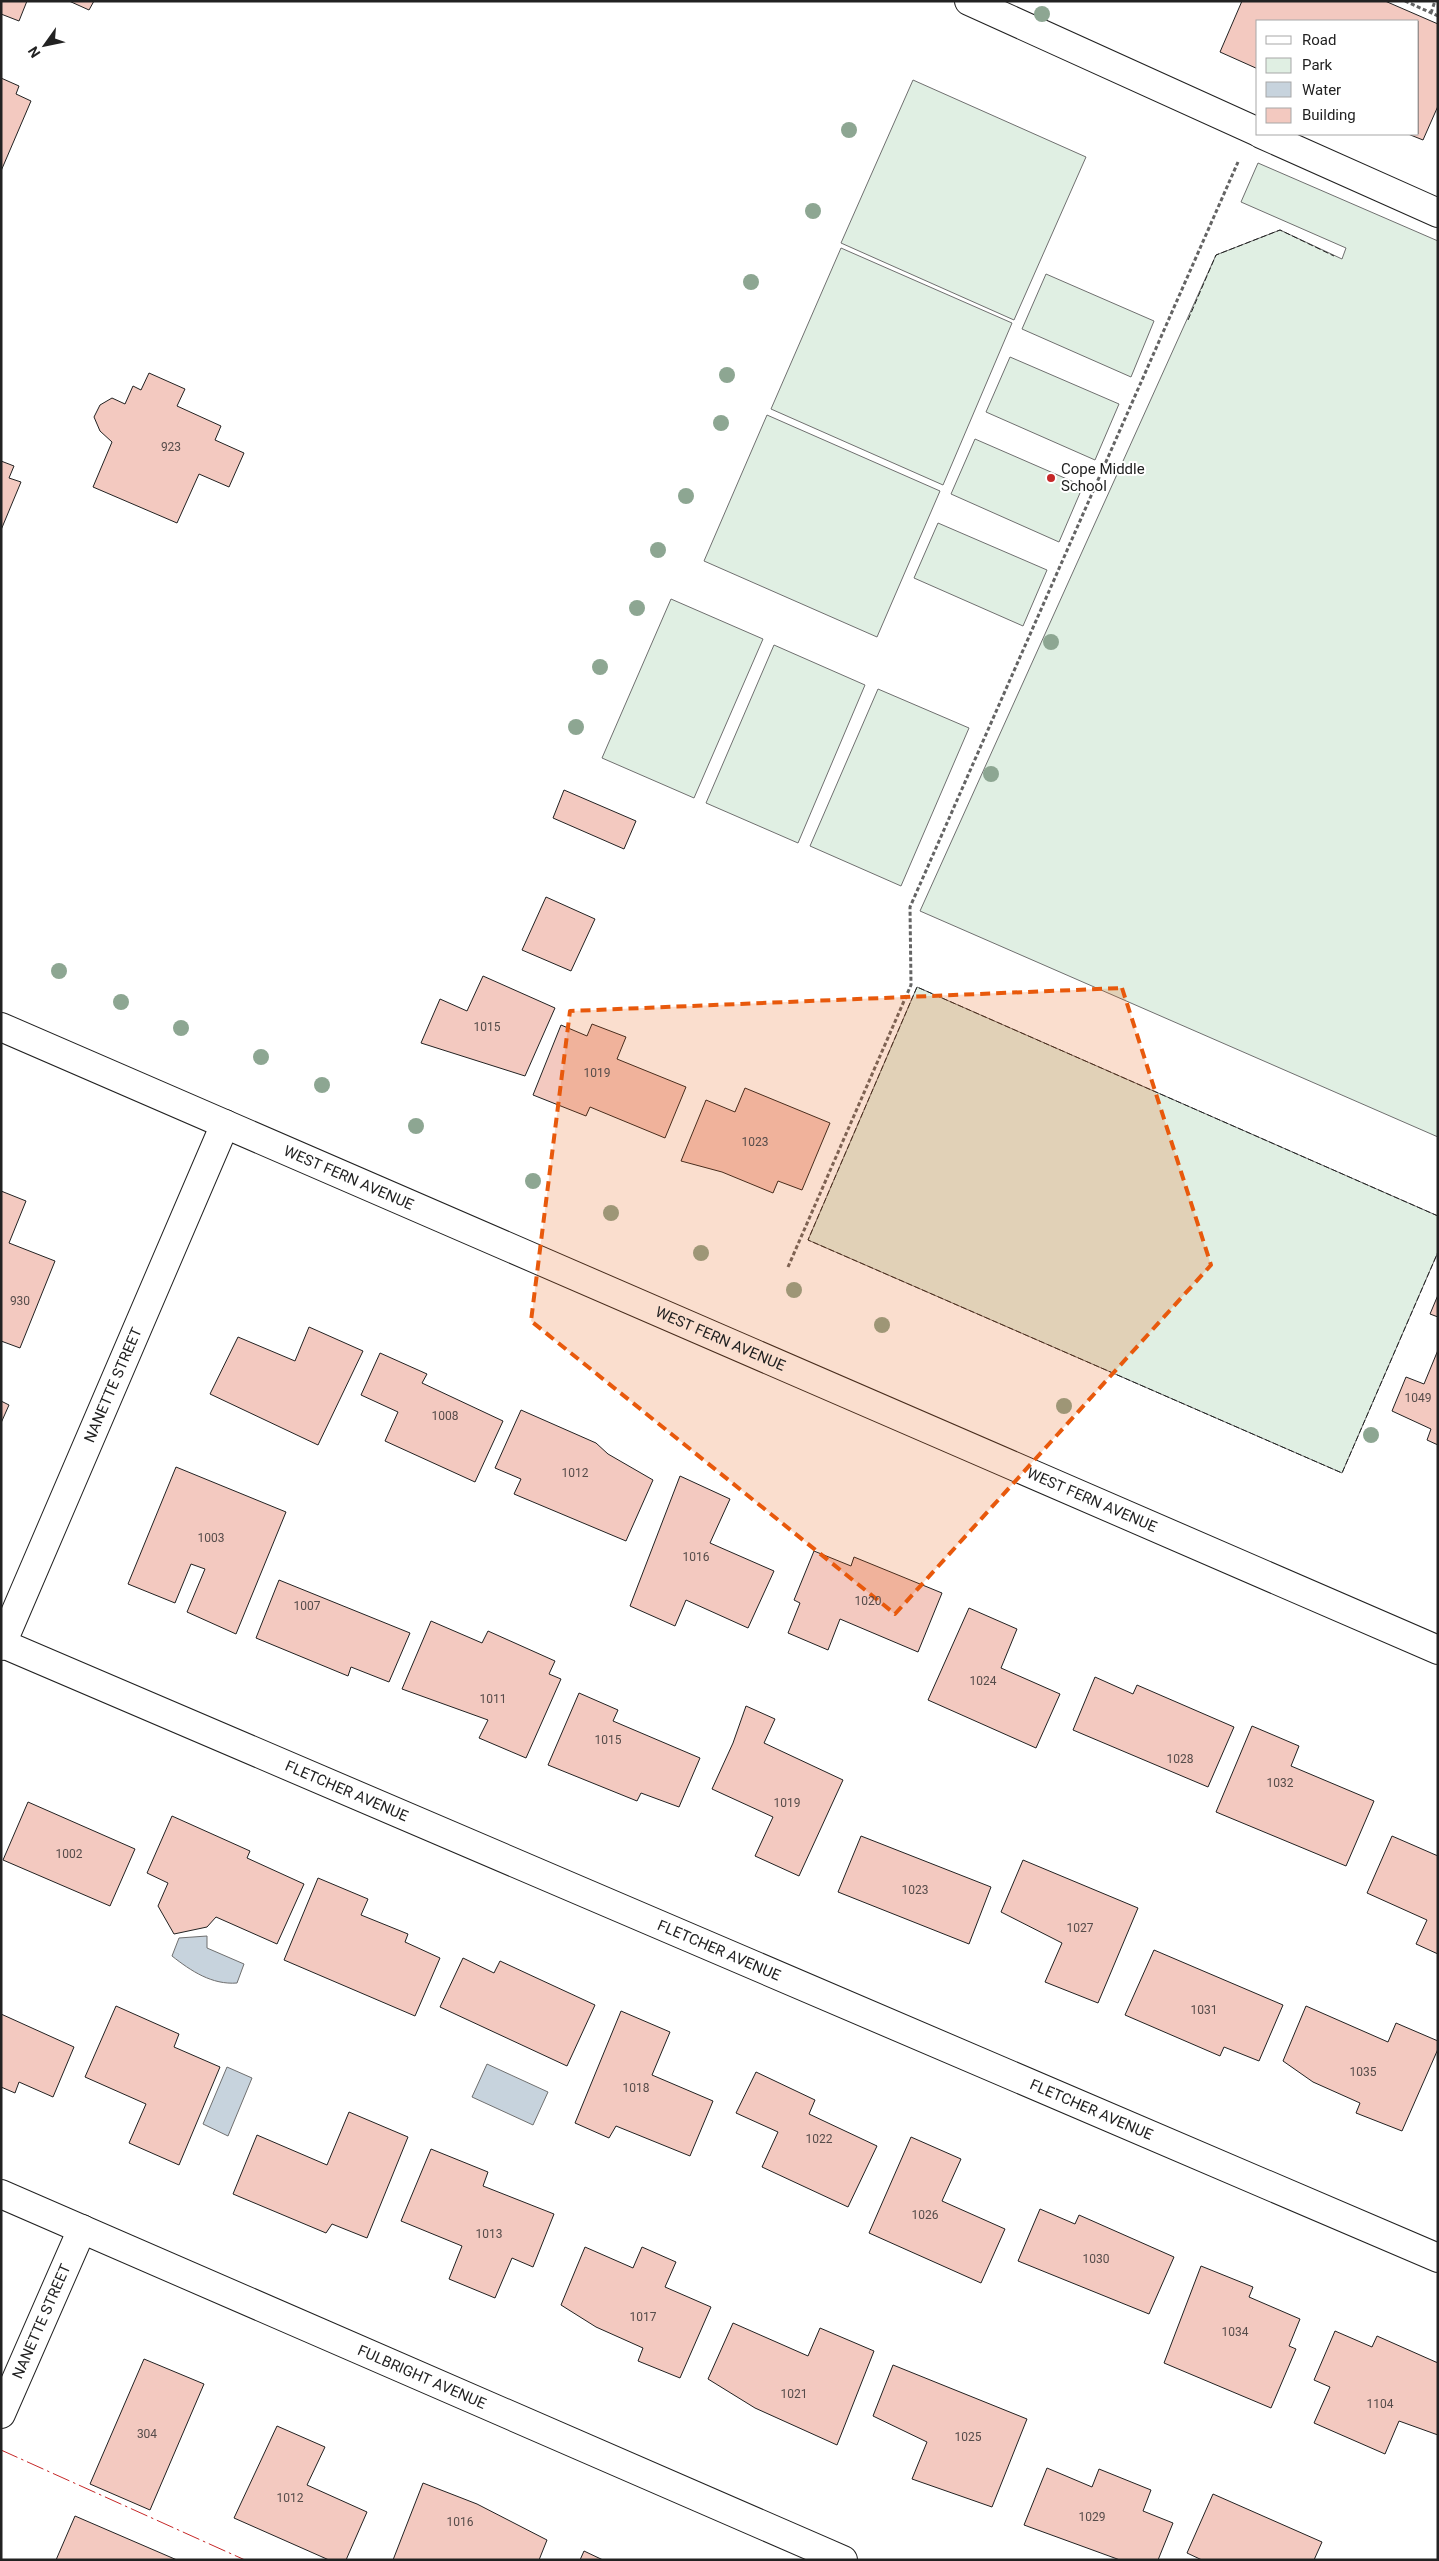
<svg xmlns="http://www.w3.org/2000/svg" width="1439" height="2561" font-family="Roboto,sans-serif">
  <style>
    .green { fill: #e0efe3; stroke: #6f6f6f }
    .water { fill: #c7d3dd; stroke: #6f6f6f }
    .building { fill: #f3c9c0; stroke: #222 }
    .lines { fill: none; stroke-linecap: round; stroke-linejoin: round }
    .minor-casing { stroke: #222; stroke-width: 30 }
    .path { stroke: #646464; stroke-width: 3; stroke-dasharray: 4 2.5; stroke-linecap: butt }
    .minor { stroke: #fff; stroke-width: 28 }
    .fence { stroke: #222; stroke-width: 1; stroke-dasharray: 6 2.5; stroke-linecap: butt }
    .power { stroke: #c62828; stroke-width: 1; stroke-dasharray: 18 4 2.5 4; stroke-linecap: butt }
    .tree { fill: #8da692 }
    .marked { fill: #e8590c; fill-opacity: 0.2; stroke: #e8590c; stroke-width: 4; stroke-dasharray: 10 6; stroke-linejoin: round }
    .poi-dot { fill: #c62828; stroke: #fff; stroke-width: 2 }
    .labels { text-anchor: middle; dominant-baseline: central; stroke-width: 4; stroke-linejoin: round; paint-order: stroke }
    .number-label { font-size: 12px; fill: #564c4a }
    .poi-label { font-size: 15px; fill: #222; stroke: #fff; text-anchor: start }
    .street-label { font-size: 15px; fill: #222; stroke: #fff }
  </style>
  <rect width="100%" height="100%" fill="#fff"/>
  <!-- green -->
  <path class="green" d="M913 80 1086 157 1014 320 841 243Z
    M1258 163 1438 241V1137L920 911 1216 255 1280 230 1342 259 1346 248 1241 202Z
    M841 248 1012 323 943 485 771 409Z
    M1046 274 1154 321 1131 377 1022 329Z
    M1010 357 1119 404 1095 460 986 412Z
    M767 415 940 491 877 637 704 561Z
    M975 439 1083 486 1059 542 951 494Z
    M938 523 1047 570 1023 626 914 578Z
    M671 599 763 639 694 798 602 758Z
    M774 645 865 685 798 843 706 803Z
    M878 689 969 728 901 886 810 846Z
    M917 987 1438 1216V1252L1342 1473 808 1240Z"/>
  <!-- water -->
  <path class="water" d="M207 1936V1948L244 1964 237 1983C212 1985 191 1971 172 1956L179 1938Z
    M487 2064 548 2092 533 2125 472 2097Z
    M227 2067 252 2078 228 2136 203 2124Z"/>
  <!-- building -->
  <path class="building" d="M1 1H27L19 21 1 14Z
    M69 1H94L89 10Z
    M1242 1H1385L1438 24V106L1423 140 1408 134H1418V21H1258V69L1220 52Z
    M1 78 19 86 16 94 31 101 1 171Z
    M149 373 185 389 177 406 221 426 215 440 244 453 229 487 199 474 177 523 93 487 112 442 100 431 94 417 100 405 112 398 125 404 133 386 141 390Z
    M1 461 14 466 9 478 21 482 1 530Z
    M564 790 636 821 624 849 553 818Z
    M546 897 595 919 571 971 522 950Z
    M483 976 555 1008 525 1076 421 1043 440 999 467 1011Z
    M592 1024 626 1037 617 1059 686 1087 665 1138 590 1107 586 1116 533 1095 561 1025 587 1036Z
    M745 1088 830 1123 802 1190 778 1181 773 1193 722 1172 681 1161 706 1100 735 1112Z
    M1 1191 26 1201 9 1243 55 1261 20 1348 1 1341Z
    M1438 1295V1317L1430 1314Z
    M309 1327 363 1351 318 1445 210 1394 238 1337 295 1361Z
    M1438 1350V1445L1427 1440 1431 1429 1392 1411 1406 1377 1424 1384Z
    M380 1353 427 1374 422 1383 503 1421 475 1482 385 1441 398 1412 361 1395Z
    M1 1401 9 1405 1 1423Z
    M521 1410 596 1443 608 1454 653 1480 626 1541 514 1494 521 1479 495 1468Z
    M176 1467 286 1512 236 1634 187 1612 205 1569 191 1564 175 1603 128 1584Z
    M680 1476 730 1499 710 1543 774 1571 748 1628 686 1600 675 1626 630 1606Z
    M814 1551 851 1566 854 1557 942 1593 918 1652 840 1619 828 1650 788 1633 800 1603 794 1600Z
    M279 1580 410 1633 389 1682 351 1667 348 1676 256 1638Z
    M969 1608 1017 1629 1001 1668 1060 1694 1036 1748 928 1700Z
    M431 1621 482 1643 488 1631 555 1661 549 1674 561 1679 526 1758 479 1738 488 1720 402 1689Z
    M1095 1677 1133 1694 1137 1685 1234 1727 1208 1787 1073 1730Z
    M579 1693 618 1710 613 1721 700 1758 679 1807 641 1793 637 1801 548 1765Z
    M746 1706 775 1719 764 1743 843 1780 799 1876 755 1856 773 1817 712 1789 733 1743Z
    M1252 1726 1299 1746 1291 1766 1374 1801 1346 1866 1216 1812Z
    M28 1802 135 1849 110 1906 3 1860Z
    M172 1816 250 1851 247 1858 304 1884 277 1944 216 1917 207 1927 174 1934 158 1906 168 1883 147 1873Z
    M861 1836 991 1887 969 1944 838 1892Z
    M1392 1836 1438 1856V1954L1416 1944 1427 1920 1367 1893Z
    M1023 1860 1138 1908 1098 2003 1045 1982 1062 1943 1001 1912Z
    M318 1878 368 1899 361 1915 408 1934 405 1942 440 1958 415 2016 284 1960Z
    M1154 1950 1283 2005 1259 2061 1224 2047 1220 2056 1125 2015Z
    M463 1958 494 1973 500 1961 595 2005 567 2066 440 2007Z
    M116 2006 179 2034 174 2047 220 2067 179 2165 129 2143 146 2104 85 2077Z
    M1306 2006 1388 2042 1396 2023 1438 2041V2049L1402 2131 1356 2113 1360 2103 1313 2082 1283 2061Z
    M621 2011 670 2032 652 2075 713 2101 690 2156 616 2126 609 2138 575 2123Z
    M1 2014 74 2047 53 2097 19 2082 15 2093 1 2087Z
    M756 2072 815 2100 809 2114 877 2146 848 2207 762 2167 778 2132 736 2113Z
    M349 2112 408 2137 367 2238 332 2224 326 2233 233 2194 257 2135 327 2165Z
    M911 2137 961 2159 942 2201 1005 2229 981 2283 869 2233Z
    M431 2149 488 2172 483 2186 554 2214 533 2267 512 2258 495 2298 449 2279 462 2246 401 2221Z
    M1040 2209 1075 2224 1079 2215 1174 2257 1149 2314 1018 2261Z
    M585 2247 633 2268 642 2247 676 2262 665 2287 711 2307 680 2378 638 2361 643 2348 596 2327 561 2305Z
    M1201 2266 1253 2287 1249 2297 1300 2319 1289 2346 1296 2349 1271 2408 1164 2363Z
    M733 2323 808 2356 820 2328 874 2351 837 2445 755 2408 708 2379Z
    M1335 2331 1372 2347 1377 2336 1438 2363V2435L1399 2421 1385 2454 1314 2423 1330 2387 1314 2380Z
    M144 2359 204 2384 150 2510 90 2484Z
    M893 2365 1027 2419 992 2507 912 2479 927 2442 873 2416Z
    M277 2426 325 2447 307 2485 367 2512 346 2560H329L234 2518Z
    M1047 2468 1092 2487 1099 2469 1151 2490 1143 2511 1173 2523 1158 2560H1120L1024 2525Z
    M423 2483 477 2504 547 2540 539 2560H393Z
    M1213 2494 1322 2542 1314 2560H1202L1187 2553Z
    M75 2516 177 2560H56Z
    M584 2551 603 2560H580Z"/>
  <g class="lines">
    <defs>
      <g id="minor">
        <path d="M969 1 1258 132"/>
        <path d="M1261 134 1438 213"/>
        <path id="s1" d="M1 1027 1438 1650"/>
        <path id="s2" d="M1 1643 1438 2258"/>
        <path id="s3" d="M1 1646 225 1124"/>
        <path id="s4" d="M1 2194 843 2560"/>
        <path id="s5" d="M1 2414 82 2229"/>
      </g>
    </defs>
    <!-- minor casing -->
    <use href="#minor" class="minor-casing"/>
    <!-- path -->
    <path class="path" d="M1405 1 1438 16
      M1431 13 1435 1
      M788 1267 911 985 910 907 1238 162"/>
    <!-- minor -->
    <use href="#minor" class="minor"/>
    <!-- fence -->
    <path class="fence" d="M1188 320 1216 255 1280 230 1334 256
      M1438 1216 917 987 808 1240 1342 1473 1438 1252"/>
    <!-- power -->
    <path class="power" d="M1 2450 245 2560"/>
  </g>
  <!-- trees -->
  <g class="tree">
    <circle cx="1042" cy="14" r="8"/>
    <circle cx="849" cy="130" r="8"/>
    <circle cx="813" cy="211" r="8"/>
    <circle cx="751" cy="282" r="8"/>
    <circle cx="727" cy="375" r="8"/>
    <circle cx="721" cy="423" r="8"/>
    <circle cx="686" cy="496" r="8"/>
    <circle cx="658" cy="550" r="8"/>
    <circle cx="637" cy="608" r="8"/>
    <circle cx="1051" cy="642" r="8"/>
    <circle cx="600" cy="667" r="8"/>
    <circle cx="576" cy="727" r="8"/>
    <circle cx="991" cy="774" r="8"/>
    <circle cx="59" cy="971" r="8"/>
    <circle cx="121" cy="1002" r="8"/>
    <circle cx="181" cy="1028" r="8"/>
    <circle cx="261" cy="1057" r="8"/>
    <circle cx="322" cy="1085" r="8"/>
    <circle cx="416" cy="1126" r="8"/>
    <circle cx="533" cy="1181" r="8"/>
    <circle cx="611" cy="1213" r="8"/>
    <circle cx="701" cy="1253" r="8"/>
    <circle cx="794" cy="1290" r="8"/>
    <circle cx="882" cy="1325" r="8"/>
    <circle cx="1064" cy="1406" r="8"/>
    <circle cx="1371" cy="1435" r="8"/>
  </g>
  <!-- marked area -->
  <path class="marked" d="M1122 988 1211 1265 895 1614 531 1321 570 1011Z"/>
  <!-- markers -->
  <circle class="poi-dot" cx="1051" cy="478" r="5"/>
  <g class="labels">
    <!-- number labels -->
    <g class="number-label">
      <text x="171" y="447">923</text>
      <text x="487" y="1027">1015</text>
      <text x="597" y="1073">1019</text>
      <text x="755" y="1142">1023</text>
      <text x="20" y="1301">930</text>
      <text x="1418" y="1398">1049</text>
      <text x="445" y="1416">1008</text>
      <text x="575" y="1473">1012</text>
      <text x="211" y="1538">1003</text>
      <text x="696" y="1557">1016</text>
      <text x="868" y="1601">1020</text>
      <text x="307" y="1606">1007</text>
      <text x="983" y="1681">1024</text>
      <text x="493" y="1699">1011</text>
      <text x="608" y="1740">1015</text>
      <text x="1180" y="1759">1028</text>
      <text x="1280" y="1783">1032</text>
      <text x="787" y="1803">1019</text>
      <text x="69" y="1854">1002</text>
      <text x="915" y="1890">1023</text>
      <text x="1080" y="1928">1027</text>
      <text x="1204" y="2010">1031</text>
      <text x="1363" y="2072">1035</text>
      <text x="636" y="2088">1018</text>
      <text x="819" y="2139">1022</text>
      <text x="925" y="2215">1026</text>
      <text x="489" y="2234">1013</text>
      <text x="1096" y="2259">1030</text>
      <text x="643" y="2317">1017</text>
      <text x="1235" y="2332">1034</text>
      <text x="794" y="2394">1021</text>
      <text x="1380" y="2404">1104</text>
      <text x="147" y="2434">304</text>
      <text x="968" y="2437">1025</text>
      <text x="290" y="2498">1012</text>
      <text x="1092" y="2517">1029</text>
      <text x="460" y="2522">1016</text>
    </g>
    <!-- poi labels -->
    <g class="poi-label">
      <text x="1061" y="469">Cope Middle<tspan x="1061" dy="17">School</tspan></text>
    </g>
    <!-- street labels -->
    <g class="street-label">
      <text stroke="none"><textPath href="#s1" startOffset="379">WEST FERN AVENUE</textPath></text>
      <text stroke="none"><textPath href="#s1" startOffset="784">WEST FERN AVENUE</textPath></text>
      <text stroke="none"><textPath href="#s3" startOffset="284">NANETTE STREET</textPath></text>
      <text stroke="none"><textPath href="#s1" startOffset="1189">WEST FERN AVENUE</textPath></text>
      <text stroke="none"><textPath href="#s2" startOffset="376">FLETCHER AVENUE</textPath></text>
      <text stroke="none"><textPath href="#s2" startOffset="781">FLETCHER AVENUE</textPath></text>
      <text stroke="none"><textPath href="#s2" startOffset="1186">FLETCHER AVENUE</textPath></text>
      <text stroke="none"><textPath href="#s5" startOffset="101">NANETTE STREET</textPath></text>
      <text stroke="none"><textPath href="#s4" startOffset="459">FULBRIGHT AVENUE</textPath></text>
    </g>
  </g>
  <!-- border -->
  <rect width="1439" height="2561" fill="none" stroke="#222222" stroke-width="5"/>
  <!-- legend -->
  <rect x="1256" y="20" width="162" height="115" fill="#ffffff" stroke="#a7a7a7"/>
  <rect x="1266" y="36" width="25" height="8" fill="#ffffff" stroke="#a7a7a7"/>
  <text x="1302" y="45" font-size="15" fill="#222222">Road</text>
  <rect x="1266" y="58" width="25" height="15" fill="#e0efe3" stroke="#a7a7a7"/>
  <text x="1302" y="70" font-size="15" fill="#222222">Park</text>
  <rect x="1266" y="82" width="25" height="15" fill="#c7d3dd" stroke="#a7a7a7"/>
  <text x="1302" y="95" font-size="15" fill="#222222">Water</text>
  <rect x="1266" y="108" width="25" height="15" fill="#f3c9c0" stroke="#a7a7a7"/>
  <text x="1302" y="120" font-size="15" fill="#222222">Building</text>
  <!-- north arrow -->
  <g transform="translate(45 45) rotate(237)" stroke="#ffffff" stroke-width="4" paint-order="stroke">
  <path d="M0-4L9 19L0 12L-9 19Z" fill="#222222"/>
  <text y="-8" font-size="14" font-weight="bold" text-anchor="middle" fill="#222222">N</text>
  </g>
</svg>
